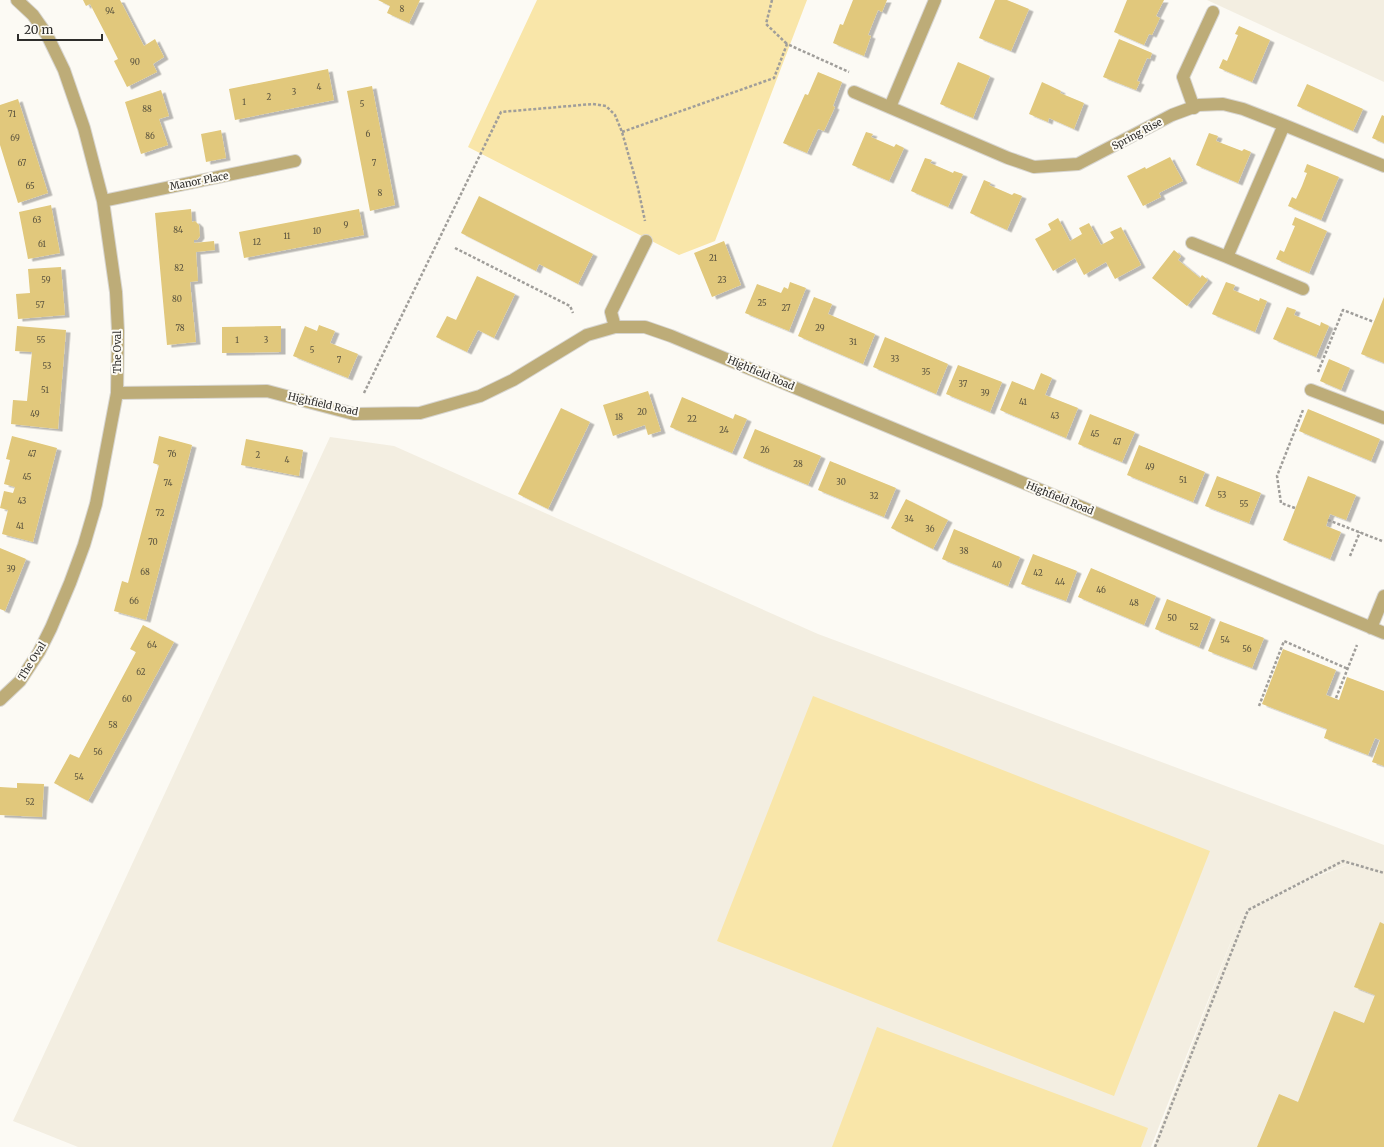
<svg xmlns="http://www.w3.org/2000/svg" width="1384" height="1147" font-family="Merriweather,serif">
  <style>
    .built { fill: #f3eee1 }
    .green { fill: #f9e6a9 }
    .building { fill: #e1c87b; filter: url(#shadow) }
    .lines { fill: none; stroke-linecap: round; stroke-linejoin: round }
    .minor-casing { stroke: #d7d5d0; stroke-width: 14 }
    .path { stroke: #a09e9a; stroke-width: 2.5; stroke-dasharray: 3 2; stroke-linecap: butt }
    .minor { stroke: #bdac78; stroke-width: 12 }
    .labels { text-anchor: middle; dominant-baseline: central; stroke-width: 4; stroke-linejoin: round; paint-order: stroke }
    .number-label { font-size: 8px; fill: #5b543f }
    .street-label { font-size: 10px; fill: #2e2d2b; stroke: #fcfaf4 }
  </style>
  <defs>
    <filter id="shadow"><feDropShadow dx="4.5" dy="2.5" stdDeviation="0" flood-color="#0004"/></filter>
  </defs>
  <rect width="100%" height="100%" fill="#fcfaf4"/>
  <!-- built -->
  <path class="built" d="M1207 0H1384V82Z
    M330 437 394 446 818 634 1384 845V1147H1153L1242 913 1313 878 1360 860 1313 877 1242 913 1151 1147H78L13 1121Z"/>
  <!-- green -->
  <path class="green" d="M537 0H807L715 241 679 255 468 147Z
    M813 696 1210 851 1114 1096 717 941Z
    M877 1027 1148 1128 1141 1147H832Z"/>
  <!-- building -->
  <path class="building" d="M83 0H120L144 46 155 39 164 57 153 64 157 72 127 87 114 61 118 59 104 31 90 4 86 6Z
    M378 0H420L409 23 387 13 390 6Z
    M853 0H887L882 12 878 10 868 35 871 36 864 56 833 43 840 24 843 25Z
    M995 0H1007L1029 9 1011 51 979 38Z
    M1127 0H1164L1156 16 1160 18 1152 35 1149 34 1144 45 1114 32Z
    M1239 26 1270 40 1252 82 1219 68 1223 59 1227 61 1238 35 1235 34Z
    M1119 39 1152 53 1150 59 1147 58 1137 81 1140 82 1136 90 1103 77Z
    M958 62 990 76 973 118 940 104Z
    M328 69 334 100 235 120 229 89Z
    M818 72 842 82 833 106 835 107 824 131 818 129 807 153 783 143 805 94 808 95Z
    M1042 82 1061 91 1060 93 1084 103 1074 129 1049 118 1048 122 1029 114Z
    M1307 84 1363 109 1353 131 1297 106Z
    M372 86 395 205 370 211 347 91Z
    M161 90 169 116 159 119 168 145 141 154 125 102Z
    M18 99 48 193 18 203 0 145V105Z
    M1382 115 1384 116V143L1372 138Z
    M221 130 226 158 206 162 201 134Z
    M866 132 873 134 871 137 894 147 896 144 904 148 889 181 852 165Z
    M1209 133 1218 136 1216 141 1242 151 1244 149 1251 152 1238 183 1196 165Z
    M1170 157 1183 181 1159 193 1161 197 1143 206 1127 176 1145 167 1146 169Z
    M925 158 932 160 930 163 953 173 954 171 963 174 948 207 911 191Z
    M1307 164 1339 177 1321 220 1288 206 1292 197 1296 199 1302 186 1307 173 1304 172Z
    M984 180 991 183 989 185 1012 195 1014 193 1022 196 1007 230 970 213Z
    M479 196 593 254 578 284 539 264 536 271 461 233Z
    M51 205 60 253 28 259 19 212Z
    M191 209 192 222 195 221 199 225 200 236 197 240H194V243L214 241 215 250 196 252 198 281 190 282 196 342 167 345 155 213Z
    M359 209 364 235 244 258 239 232Z
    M1295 217 1327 231 1309 273 1276 259 1280 250 1284 252 1295 226 1292 225Z
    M1058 218 1070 241 1082 234 1079 228 1089 223 1101 245 1114 238 1110 232 1121 227 1141 265 1115 279 1106 262 1084 275 1075 258 1053 271 1035 239 1051 230 1048 224Z
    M724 241 741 285 712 297 694 253Z
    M1174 250 1181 256 1178 260 1200 278 1202 275 1208 280 1187 306 1152 278Z
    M61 267 65 315 18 319 16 294 30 293 28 269Z
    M477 276 515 294 494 338 478 330 467 352 436 337 447 316 456 320Z
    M790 282 806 288 789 331 745 313 757 284 781 293 784 287 788 289Z
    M1226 282 1235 285 1233 290 1259 301 1260 298 1267 301 1255 332 1212 314Z
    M814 297 832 304 828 314 875 334 863 364 798 336Z
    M1384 297V363L1361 354Z
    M1287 307 1296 310 1294 315 1320 326 1321 322 1329 326 1316 357 1273 339Z
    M319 325 335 331 330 343 358 354 348 378 293 356 305 326 317 331Z
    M17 326 66 330 58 429 11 424 13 400 27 401 32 352 15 351Z
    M281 326V352L222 353V327Z
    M885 337 948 364 936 394 873 367Z
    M1329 359 1350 368 1341 390 1320 381Z
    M958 365 1002 382 990 412 946 394Z
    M1041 373 1052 378 1045 395 1078 408 1066 438 1000 410 1012 381 1034 390Z
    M648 391 661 431 648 435 645 425 613 436 603 405Z
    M682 397 733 419 735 414 747 419 732 453 670 427Z
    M561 408 590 422 548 509 518 494Z
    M1308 409 1380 439 1371 461 1299 431Z
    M1090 414 1135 432 1122 462 1078 444Z
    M755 429 821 456 808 485 743 458Z
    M12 436 57 448 33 542 2 534 8 510 0 508 4 491 13 493 15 487 4 484 10 460 6 459Z
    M159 436 192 445 146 620 114 611 122 581 128 583 159 465 153 463Z
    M246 439 303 450 299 476 241 465Z
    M1139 445 1205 472 1193 502 1127 475Z
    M830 461 896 488 884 517 818 490Z
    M1217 476 1261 493 1249 523 1205 506Z
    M1308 476 1356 495 1346 520 1330 514 1326 526 1341 532 1330 559 1283 540Z
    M906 499 948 520 933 549 891 528Z
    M954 529 1020 557 1008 586 942 559Z
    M0 548 26 559 5 611 0 609Z
    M1033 554 1077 571 1066 601 1021 584Z
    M1091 568 1156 596 1144 625 1078 597Z
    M1167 599 1211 617 1199 647 1155 629Z
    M1220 621 1264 638 1252 668 1208 651Z
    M143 625 174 642 88 801 54 783 70 754 79 758 136 652 130 649Z
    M1283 649 1336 670 1326 695 1339 700 1347 677 1384 691V766L1372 762 1380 740 1375 738 1368 755 1324 738 1327 729 1262 704Z
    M17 783 44 784 42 817 0 815V787L17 788Z
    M1380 922 1384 924V1147H1257L1279 1094 1298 1102 1334 1011 1364 1023 1375 995 1354 987Z"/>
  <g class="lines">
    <defs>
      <path id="minor" d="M854 92 1008 158 1034 167 1078 164 1172 115 1199 105 1223 104 1243 109 1284 125 1384 166
        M890 107 935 0
        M1194 108 1183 77 1213 12
        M1284 125 1227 257 1303 289
        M103 201 295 161
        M1192 243 1227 257
        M615 327 611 312 646 241
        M1311 390 1384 418
        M117 393 267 391 354 414 420 413 480 396 513 380 587 335 615 327H645L671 336 1384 633
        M1371 628 1384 596
        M0 700 20 681 39 652 51 628 70 583 84 545 96 504 117 393 118 331 116 292 103 201 84 128 64 70 47 35 33 15 17 0"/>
    </defs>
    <!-- minor casing -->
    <use href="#minor" class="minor-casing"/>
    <!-- path -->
    <path class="path" d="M772 0 766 24 787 44
      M622 132 774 78 787 44 849 72
      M455 248 570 306 573 313
      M1318 372 1343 310 1374 322
      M364 393 501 112 593 104 606 106 615 115 622 132 638 188 645 221
      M1295 508 1281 503 1277 476 1303 410
      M1328 520 1382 541
      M1350 556 1360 532
      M1336 698 1357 645
      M1259 706 1284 641 1348 669
      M1155 1147 1248 910 1343 861 1384 873"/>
    <!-- minor -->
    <use href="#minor" class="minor"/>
  </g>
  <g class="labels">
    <!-- number labels -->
    <g class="number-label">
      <text x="402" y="9">8</text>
      <text x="110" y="11">94</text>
      <text x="135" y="62">90</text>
      <text x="319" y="87">4</text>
      <text x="294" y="92">3</text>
      <text x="269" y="97">2</text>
      <text x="244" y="102">1</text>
      <text x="362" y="104">5</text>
      <text x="147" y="109">88</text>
      <text x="12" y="114">71</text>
      <text x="368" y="134">6</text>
      <text x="150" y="136">86</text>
      <text x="15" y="138">69</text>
      <text x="22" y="163">67</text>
      <text x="374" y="163">7</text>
      <text x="30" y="186">65</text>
      <text x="380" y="193">8</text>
      <text x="37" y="220">63</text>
      <text x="346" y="225">9</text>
      <text x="178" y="230">84</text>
      <text x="317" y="231">10</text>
      <text x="287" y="236">11</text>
      <text x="257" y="242">12</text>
      <text x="42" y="244">61</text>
      <text x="713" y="258">21</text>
      <text x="179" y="268">82</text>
      <text x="46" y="280">59</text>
      <text x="722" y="280">23</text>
      <text x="177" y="299">80</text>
      <text x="762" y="303">25</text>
      <text x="40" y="305">57</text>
      <text x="786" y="308">27</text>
      <text x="180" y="328">78</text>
      <text x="820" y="328">29</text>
      <text x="41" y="340">55</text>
      <text x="237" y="340">1</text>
      <text x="266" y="340">3</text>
      <text x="853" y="342">31</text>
      <text x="312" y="350">5</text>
      <text x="895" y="359">33</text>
      <text x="339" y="360">7</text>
      <text x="47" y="366">53</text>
      <text x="926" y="372">35</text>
      <text x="963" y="384">37</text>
      <text x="45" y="390">51</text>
      <text x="985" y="393">39</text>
      <text x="1023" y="402">41</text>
      <text x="642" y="412">20</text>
      <text x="35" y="414">49</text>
      <text x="1055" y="416">43</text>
      <text x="619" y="417">18</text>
      <text x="692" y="419">22</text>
      <text x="724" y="430">24</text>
      <text x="1095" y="434">45</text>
      <text x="1117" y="442">47</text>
      <text x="765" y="450">26</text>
      <text x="32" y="454">47</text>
      <text x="172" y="454">76</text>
      <text x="258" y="455">2</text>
      <text x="287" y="460">4</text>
      <text x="798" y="464">28</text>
      <text x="1150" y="467">49</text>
      <text x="27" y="477">45</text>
      <text x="1183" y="480">51</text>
      <text x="841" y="482">30</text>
      <text x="168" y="483">74</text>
      <text x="1222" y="495">53</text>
      <text x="874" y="496">32</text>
      <text x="22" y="501">43</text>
      <text x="1244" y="504">55</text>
      <text x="160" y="513">72</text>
      <text x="909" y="519">34</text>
      <text x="20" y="526">41</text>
      <text x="930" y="529">36</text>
      <text x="153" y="542">70</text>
      <text x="964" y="551">38</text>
      <text x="997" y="565">40</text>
      <text x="11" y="569">39</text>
      <text x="145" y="572">68</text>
      <text x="1038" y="573">42</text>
      <text x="1060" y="582">44</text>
      <text x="1101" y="590">46</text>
      <text x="134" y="601">66</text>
      <text x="1134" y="603">48</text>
      <text x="1172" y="618">50</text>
      <text x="1194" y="627">52</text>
      <text x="1225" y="640">54</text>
      <text x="152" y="645">64</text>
      <text x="1247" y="649">56</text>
      <text x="141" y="672">62</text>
      <text x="127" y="699">60</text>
      <text x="113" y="725">58</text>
      <text x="98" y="752">56</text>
      <text x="79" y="777">54</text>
      <text x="30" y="802">52</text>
    </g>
    <!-- street labels -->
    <g class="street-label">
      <text transform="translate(1137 134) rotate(-28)">Spring Rise</text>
      <text transform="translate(199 181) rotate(-11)">Manor Place</text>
      <text transform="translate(117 352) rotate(-90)">The Oval</text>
      <text transform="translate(761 373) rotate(23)">Highfield Road</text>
      <text transform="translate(323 404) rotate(13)">Highfield Road</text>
      <text transform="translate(1060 498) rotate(22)">Highfield Road</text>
      <text transform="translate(32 661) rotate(-58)">The Oval</text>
    </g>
  </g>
  <!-- scale -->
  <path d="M18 34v6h84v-6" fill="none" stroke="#2e2d2b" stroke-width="2"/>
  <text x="24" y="34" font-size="12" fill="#2e2d2b" stroke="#fcfaf4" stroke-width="3" paint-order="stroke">20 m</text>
</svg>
